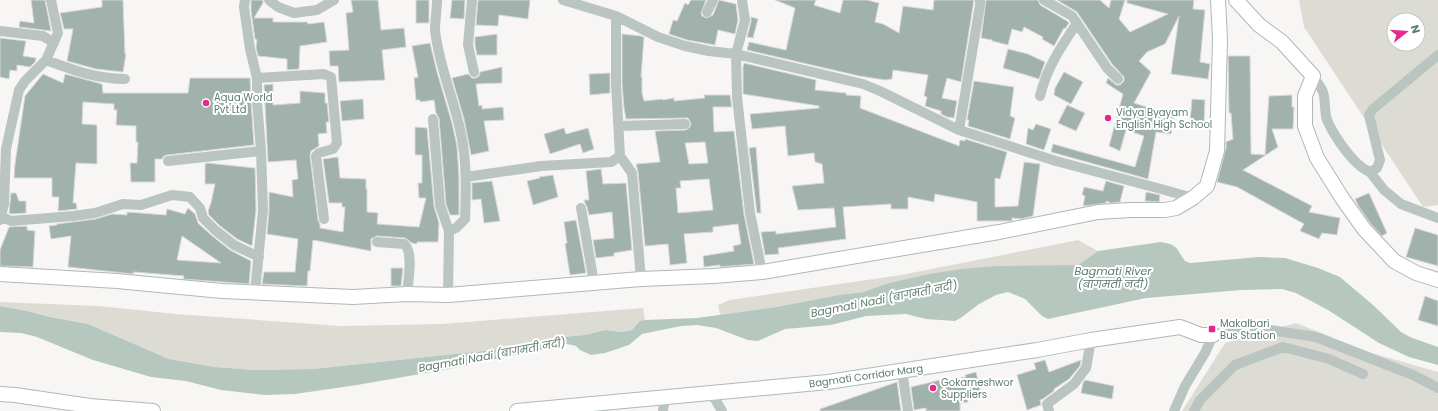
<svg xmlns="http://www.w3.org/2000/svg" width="1438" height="411" font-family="Poppins,'Noto Sans Devanagari',sans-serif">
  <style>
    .green { fill: #dddcd4; fill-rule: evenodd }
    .water { fill: #b5c7be }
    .building { fill: #a1b2ac; stroke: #dad8d8; fill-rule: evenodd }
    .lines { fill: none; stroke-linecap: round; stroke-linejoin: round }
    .secondary-casing { stroke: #adb9b5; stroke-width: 16 }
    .street { stroke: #bac4c1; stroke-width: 10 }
    .secondary { stroke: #fff; stroke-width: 14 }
    .poi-dot { fill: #e7278c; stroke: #fff; stroke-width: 1.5 }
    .labels { text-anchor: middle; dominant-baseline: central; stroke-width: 4; stroke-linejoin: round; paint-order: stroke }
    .poi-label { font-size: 10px; fill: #5e7b72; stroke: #fff; text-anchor: start }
    .street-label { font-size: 10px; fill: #5e7b72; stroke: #fff }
    .water-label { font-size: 11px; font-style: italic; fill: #5e7c6c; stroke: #fff }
  </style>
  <rect width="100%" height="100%" fill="#f8f6f5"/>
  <!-- green -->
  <path class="green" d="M1299 0H1438V205L1423 207 1304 27ZM1394 20H1418V44H1394Z
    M1078 240 1098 251 1078 265 1046 267 889 283 863 292 839 295 776 307 720 315 718 305 730 300 901 275Z
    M0 302 99 306 176 314 340 326 442 324 643 308 645 320 640 322 632 330 622 332 605 330 585 335 562 337 502 349 313 369 254 370 215 367 169 359 88 324 50 317 27 311 0 306Z
    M1296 323 1372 353 1438 372V411H1182L1225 343Z"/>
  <!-- water -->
  <path class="water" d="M1161 242C1178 245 1176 248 1185 261L1190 263 1259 257 1285 258 1318 268 1340 277 1373 305 1401 332 1410 337 1438 347V365L1409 357 1379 343 1328 310 1296 293 1282 289 1241 290 1146 298 1048 319 1042 316 1025 299 1008 292 996 295 979 304 962 317 955 321 926 319 906 314 866 316 831 325 785 329 758 341 748 340 716 328 697 325 681 326 642 334 629 345 605 353 591 355 580 350 576 346 567 344 449 369 357 385 295 394 265 395 221 390 186 381 151 377 93 360 37 337 21 333 0 332V306L27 311 50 317 88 324 169 359 215 367 254 370 313 369 502 349 562 337 585 335 605 330 622 332 632 330 640 321 645 320 697 318 776 307 839 295 863 292 889 283 930 274 961 269 998 266 1078 265 1098 251Z"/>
  <!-- building -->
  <path class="building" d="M31 0H45L51 31 19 27 20 21 34 23Z
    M102 0H123L125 54H126L123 72 96 69 67 61 73 29H64L60 13 102 7Z
    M251 0H263V3L254 18H273V22H307L308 24 324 22 327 42 300 46 299 69 287 70V59L258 56 256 48 257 40 255 39 251 11Z
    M351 0H378L381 30 404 28 406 47 382 50 385 80 339 82 338 66H330L329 51 349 50 346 13 353 12Z
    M416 0H429V23H416Z
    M452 0H465L464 19 450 18Z
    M478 0H530L528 19 499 15 498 26 476 25Z
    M691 0H706L701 13 702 16 707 18 713 15 719 0 736 4 738 20 735 34 718 30 715 45 687 40 669 34 673 20 677 21 685 3 688 5Z
    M775 0H816L814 5 840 13 843 0H867L879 3 875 22 883 24 899 33 903 6 933 10 934 0H974L961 82 947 78 942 98 957 101 954 118 947 117 941 114V111L925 106 927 97 924 96 928 75 893 70 892 79 885 80 859 76 747 50 749 42 786 50 795 8Z
    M986 0H1038L1040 5 1067 21 1069 23 1065 29 1064 28 1054 46 1042 39 1043 37 1024 27 1022 32 1012 29 1008 45 992 41V40L981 38Z
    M1057 0H1100L1109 8 1111 0H1125L1119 19 1130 32 1168 14 1127 3V0H1194L1193 9 1205 10 1200 62 1210 64 1208 79 1171 74 1179 16 1165 44 1147 52 1139 61 1151 72 1134 103 1174 116 1171 134 1156 132 1148 179 1051 152 1053 144 1135 167 1144 136 1126 130 1120 151 1109 146 1123 94 1106 83 1108 78 1116 85H1120L1124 81V77L1112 64 1077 12Z
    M751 17 758 19 753 38 747 37 751 22Z
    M497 34V55H477L475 45V37Z
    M622 34 641 36 644 37 641 77H642V93L644 101 663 99V100L674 98V101L705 98 704 95H730L732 107H713L714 132 734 131 744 214 754 264 720 267V265L704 267 703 256 734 251 733 246 741 244 738 224 713 227V232L684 234 687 263 670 265 668 244 645 246 638 172 636 164 660 162 655 131 686 130 690 127 691 123 688 118H685L626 119 624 108 622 83ZM705 142 708 163 689 164 685 143ZM709 179 713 210 678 213 676 188H681L680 181Z
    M0 38 26 41 23 56 36 58 35 62 30 67 17 65V71L10 70 9 79 0 77Z
    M430 43 437 72 452 123 457 146 459 177V215H450L446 204 439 118 436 113 434 100 420 102V100H416L414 78 418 77 412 46Z
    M1008 49 1028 54 1045 62 1039 79 1003 68Z
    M1228 56H1250L1251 154 1265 155 1269 96 1292 95V107H1294L1293 129H1272L1278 147 1243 170 1312 206 1309 212 1340 218 1337 235 1322 233 1319 239 1300 231 1304 224 1237 187 1217 182 1226 148V142L1233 139 1231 113H1229Z
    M744 63 816 80 815 90 846 93V95L861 96 860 108 959 146 960 140 965 141V139L1007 152 1000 179 995 178V207L1018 206 1024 162 1040 164 1033 216 1021 219 1012 218V221H977V202L935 194 934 202 908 197V209H891V204L843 207 846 239 778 248 779 254 765 255 761 232 776 231V234L836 227 834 208 798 210 792 186 824 183 822 164 815 162 814 153 788 156 785 126 752 129 750 114 819 108V106L743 94V67Z
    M502 67V83L476 84 479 106 482 105V109L503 107 504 120 484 121 489 151 471 155 464 119 452 78 468 74 472 78H476L479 76 480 72Z
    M1064 72 1083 82 1071 104 1054 95 1055 88Z
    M610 73V93L590 95 589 74Z
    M43 74 63 83 65 74 102 84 103 93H188L190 78H250L251 102 254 145 167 155 164 156 162 159H155V182H131L130 163H137L138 142H136V126L116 125 117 110H114V104L83 102 82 124 97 125V164L76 163 73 203H76L77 209 58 211 59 197H52V178H14L15 164 25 96Z
    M974 81 1014 87 1010 116 1015 118 1010 139 968 126 969 120H967Z
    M273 84V105L300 103V91L325 93V103H327L329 122H326L327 133 318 134 319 146 311 151 310 156 318 220 320 224V228L343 232 345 207H342V203H329L323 159 338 157 340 178 366 179V189H367V212L378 213 377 224 419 227 426 198H419L418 183H422V155H415V127L427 128 434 206 439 223 438 242H417V244L412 243 405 238 377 236 371 239V251L313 240 310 271H308L307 286 262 284 264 272H295L298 239 267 234 269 211V192L293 197 292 180 298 179 296 160 268 162 264 85Z
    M363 99 364 119 342 121 340 101Z
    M1192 99 1205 100 1204 122H1190Z
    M1067 105 1085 113 1076 131 1058 123Z
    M1036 124 1051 129 1044 150 1026 144 1028 128 1033 130Z
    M564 128 566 134 588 128 594 149 583 153 580 144 550 154 544 134Z
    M756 147 761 213H757L749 148Z
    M207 163 255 168 256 210 252 246 237 239 219 225 209 215 208 211 211 203 215 184H205V164Z
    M601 169 603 184 626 183 632 250 614 253V256L596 258 593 240 614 238 612 212 589 215 587 207 585 203 584 200H589L586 171Z
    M553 175 558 197 533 205 527 181 540 178 539 177Z
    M492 181 500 221 484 223 481 199 472 200V183Z
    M1106 181 1124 186 1120 202 1111 203 1106 201V203L1083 206 1085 196 1082 195 1084 187 1103 191Z
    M1146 192 1160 195 1159 202 1145 201Z
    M11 193H16L19 201H26V213L12 214 9 213Z
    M1369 193 1387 233 1382 236 1371 224 1359 207 1355 199Z
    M188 208 195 214 198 223 211 235 230 250 251 261 249 284 183 279 184 276 134 272 133 274 68 267 71 236 51 239 49 226 57 225V224L96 219 112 214 127 215V212L166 215 167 209 185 214ZM182 236 221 263 177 260Z
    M576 220 586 273 570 275 565 244 567 243 564 222Z
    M27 226V230L35 231 33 267 0 266V250L9 227Z
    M1415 228 1438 235V266L1406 257Z
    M391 268H403L401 286H391Z
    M1425 296 1438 301V326L1418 320Z
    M1045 360 1049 372 1081 360 1080 366 1069 379 1054 389V391L1043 399 1040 400 1041 405 1027 410 1017 375 1036 369 1034 363Z
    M976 372 981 394 967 398 968 402 960 403V411H926V408L914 410 911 387 940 380V382L966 377 965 375Z
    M1085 380 1114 386 1112 399 1081 393 1083 383Z
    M897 382 901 411H820V409Z"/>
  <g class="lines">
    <defs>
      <path id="secondary" d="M1236 0 1259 25 1282 42 1313 76 1305 96V126L1317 158 1342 198 1364 229 1380 246 1394 261 1416 273 1438 280
        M0 274 117 281 222 291 353 297 407 294 448 295 641 279 714 276 762 272 999 232 1098 212 1130 210H1165L1176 208 1193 198 1207 186 1217 151 1220 39 1218 0
        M0 394 15 395 90 406 153 411
        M517 411 828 382 1037 350 1091 340 1180 327 1201 335H1213"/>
    </defs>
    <!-- secondary casing -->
    <use href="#secondary" class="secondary-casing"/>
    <!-- street -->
    <path class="street" d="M245 0 244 7 250 49 257 78V101L261 151 263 210 255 292
      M269 0 278 7 294 13 317 10 334 0
      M437 0C437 10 435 21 435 30 439 67 454 99 461 134 467 162 466 191 465 219L456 228 449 231 448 295
      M472 0 468 45 474 72
      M563 0 616 16 658 37 685 46 709 51 736 54 863 84 880 91 959 130
      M742 0 745 20 736 54 737 97 750 213 762 272
      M980 0V5L959 130 1056 161 1161 189 1193 198
      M1044 0 1072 16 1107 68 1118 79
      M707 12 713 0
      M0 31 43 36 54 43
      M46 60C73 70 96 79 125 79
      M1313 76C1316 81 1321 87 1323 92 1326 101 1324 111 1327 120 1334 136 1354 166 1370 172L1377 168 1380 160 1369 115 1373 109 1438 55
      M257 78 324 74 331 77 337 143 333 149 319 153 316 156 324 219
      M1040 96C1047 67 1061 47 1077 23
      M433 119 440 205 449 231
      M619 126 685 124
      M620 156 632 173 641 279
      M168 161 261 151
      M1370 172 1384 190 1401 204 1438 218
      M466 177 541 166 611 162 620 156 616 83V16
      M581 208 594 283
      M0 216 11 221 73 216 95 213 123 204 141 205 172 195 190 197 200 208 203 218 215 230 234 245 259 257
      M0 220 4 204 6 149 19 90 25 81 46 60 58 33 51 0
      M377 242 404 244C414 251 408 282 407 294
      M902 371 908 411
      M712 394 722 411
      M660 397 664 404 663 411
      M1049 411 1047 404 1074 384 1086 368 1091 340
      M1174 411 1185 386 1205 353 1213 335 1234 329 1270 330 1316 337 1413 375 1438 388
      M1194 411 1200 400 1235 365 1283 347 1329 359 1363 374"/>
    <!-- secondary -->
    <use href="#secondary" class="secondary"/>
  </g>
  <!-- markers -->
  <g class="poi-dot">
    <circle cx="206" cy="103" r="4"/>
    <circle cx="1108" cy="118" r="4"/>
    <rect x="1208" y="325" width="8" height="8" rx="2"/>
    <circle cx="933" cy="388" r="4"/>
  </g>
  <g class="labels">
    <!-- poi labels -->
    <g class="poi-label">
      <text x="214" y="97">Aqua World<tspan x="214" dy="12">Pvt Ltd</tspan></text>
      <text x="1116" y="112">Vidya Byayam<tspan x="1116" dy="12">English High School</tspan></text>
      <text x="1220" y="323">Makalbari<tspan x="1220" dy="12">Bus Station</tspan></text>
      <text x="941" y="382">Gokarneshwor<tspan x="941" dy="12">Suppliers</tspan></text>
    </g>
    <!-- street labels -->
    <g class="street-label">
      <text transform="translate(866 376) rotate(-8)">Bagmati Corridor Marg</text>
    </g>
    <!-- water labels -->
    <g class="water-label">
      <text x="1113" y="271">Bagmati River<tspan x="1113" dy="13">(बागमती नदी)</tspan></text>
      <text transform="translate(884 299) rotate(-11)">Bagmati Nadi (बागमती नदी)</text>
      <text transform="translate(492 355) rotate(-10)">Bagmati Nadi (बागमती नदी)</text>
    </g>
  </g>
  <!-- north arrow -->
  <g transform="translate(1406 32) rotate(73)"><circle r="19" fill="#ffffff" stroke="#bfcac7"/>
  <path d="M0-3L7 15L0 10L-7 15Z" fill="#e7278c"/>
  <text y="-6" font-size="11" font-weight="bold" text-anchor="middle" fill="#5e7b72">N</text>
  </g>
</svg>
